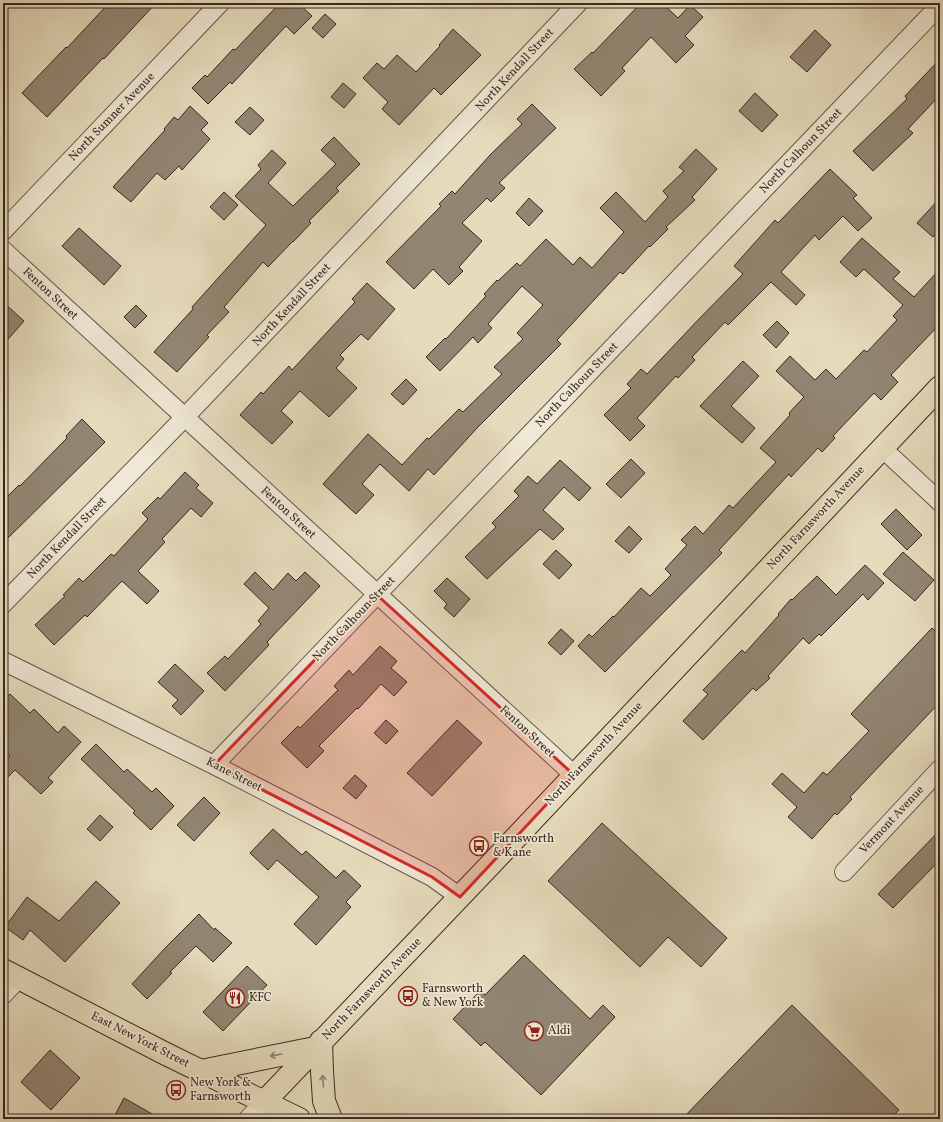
<svg xmlns="http://www.w3.org/2000/svg" width="943" height="1122" font-family="Vollkorn,serif">
  <style>
    .building { fill: #928673; stroke: #382822 }
    .lines { fill: none; stroke-linecap: round; stroke-linejoin: round }
    .minor-casing { stroke: #645549; stroke-width: 20 }
    .major-casing { stroke: #382822; stroke-width: 24 }
    .minor { stroke: #efe8d4; stroke-width: 18 }
    .major { stroke: #e6dcbd; stroke-width: 22 }
    .oneway { stroke: #8f8270 }
    .marked { fill: #d62828; fill-opacity: 0.2; stroke: #d62828; stroke-width: 3; stroke-linejoin: round }
    .labels { text-anchor: middle; dominant-baseline: central; stroke-width: 3.5; stroke-linejoin: round; paint-order: stroke }
    .street-label { font-size: 12px; fill: #382822; stroke: #efe8d4 }
    .poi-label { font-size: 12px; fill: #382822; stroke: #efe8d4; text-anchor: start }
  </style>
  <rect width="100%" height="100%" fill="#e6dcbd"/>
  <filter id="stains"><feTurbulence type="fractalNoise" baseFrequency=".005" numOctaves="4"/><feColorMatrix values="0 0 0 0 .2 0 0 0 0 .09 0 0 0 0 .02 0 0 0 .5 -.17"/></filter>
  <radialGradient id="worn" r=".72"><stop offset=".6" stop-color="#630" stop-opacity="0"/><stop offset="1" stop-color="#630" stop-opacity=".3"/></radialGradient>
  <!-- building -->
  <path class="building" d="M109 3H156L104 59 103 58 47 117 22 93 66 47 67 48Z
    M280 3H298L312 16 294 34 286 26 232 84 230 82 208 104 192 88 205 75 207 77 233 49 235 50Z
    M641 3H662L678 18 690 5 703 17 685 36 694 45 676 63 651 37 622 68 625 71 601 96 574 69 592 52 593 53Z
    M325 14 336 24 323 38 312 28Z
    M453 29 481 55 441 95 434 88 399 125 382 109 388 102 363 78 377 63 384 69 397 55 416 72 440 46 439 45Z
    M815 30 831 45 807 72 790 57Z
    M940 59V95L908 129 913 133 873 171 853 151 907 99 905 96Z
    M343 83 356 94 344 108 331 97Z
    M755 93 778 115 762 132 739 111Z
    M532 104 556 128 499 183 505 188 491 202 487 198 462 223 482 241 459 267 463 271 449 285 433 269 414 289 386 262 441 206 439 204 452 191 455 194 491 154 522 124 517 119Z
    M190 106 208 123 201 130 210 139 182 170 179 166 165 180 157 173 131 202 113 187 165 130 164 129 174 117 178 120Z
    M250 107 264 120 250 135 235 122Z
    M334 137 360 164 336 188 339 191 309 221 311 223 293 242V241L268 267 263 262 224 307 229 312 207 335 209 337 177 372 154 352 193 309 192 307 266 225 235 196 261 169 258 165 272 150 286 163 268 183 293 206 336 164 321 150Z
    M696 149 717 169 692 197 695 200 666 227 668 229 650 247 649 246 623 274 620 272 557 340 561 344 478 427 434 475 428 469 409 491 380 464 362 484 374 495 356 514 323 484 368 434 402 465 427 438 429 439 459 409 463 412 502 374 494 367 523 339 517 333 543 305 522 286 488 324 492 328 478 343 473 337 440 371 426 357 445 338 446 339 486 296 484 294 497 280 498 281 517 263 520 266 546 239 573 265 580 257 592 268 624 232 600 208 616 192 645 222 668 197 663 191 684 171 679 167Z
    M830 169 857 195 853 198 872 218 858 231 843 216 819 240 815 235 781 272 805 295 796 305 771 282 728 325 725 322 692 357 695 360 678 378 676 376 637 418 645 426 630 441 604 415 631 388 627 384 641 369 647 374 698 320 743 274 734 266 775 220 778 223Z
    M224 192 238 205 224 220 210 207Z
    M529 198 543 211 529 226 516 213Z
    M940 198V229L933 237 917 223Z
    M79 228 121 266 104 285 62 246Z
    M862 238 900 272 893 279 914 297 940 269V324L891 375 898 382 881 400 874 393 833 436 835 438 822 452 818 448 791 477 789 474 719 550 722 553 605 672 578 646 589 634 592 637 613 616 614 617 641 588 650 596 671 575 665 569 687 545 681 540 695 526 703 534 729 505 733 508 776 462 760 448 790 415 789 413 804 397 776 371 790 356 815 380 826 369 836 379 864 350 867 352 897 320 893 316 903 305 864 269 856 277 840 262Z
    M367 283 395 309 368 340 361 334 340 355 344 359 336 368 357 388 329 417 300 391 281 411 293 422 272 444 240 415 261 392 263 394 289 366 292 370 355 302 352 299Z
    M3 302 24 321 3 345Z
    M136 305 147 316 135 328 124 317Z
    M777 321 789 333 776 348 763 335Z
    M743 361 759 376 731 406 755 428 742 443 700 406Z
    M406 379 417 390 403 405 391 394Z
    M82 419 105 442 3 543V501L19 485 20 486 67 438 66 436Z
    M631 459 645 473 621 498 606 484Z
    M560 460 591 488 579 501 564 487 543 510 564 529 553 540 540 529 487 579 465 557 496 527 492 523 519 496 514 491 528 476 537 484Z
    M185 472 199 485 196 488 213 503 201 517 191 508 162 539 165 542 138 571 159 591 147 604 122 581 87 617 85 615 54 645 35 625 65 596 63 595 79 578 83 582 111 554 114 556 148 519 142 513 158 497 160 499Z
    M896 509 922 535 907 550 881 524Z
    M629 526 642 539 629 553 615 541Z
    M556 550 572 565 559 579 543 564Z
    M903 552 934 580 915 601 883 574Z
    M865 565 884 583 868 600 863 594 821 636 819 634 809 644 803 638 768 676 770 678 756 691 753 688 703 740 683 721 708 694 703 690 742 650 745 653 779 615 778 614 791 599 792 600 817 576 836 595Z
    M255 572 273 590 288 573 296 581 305 572 320 586 267 642 269 645 225 691 207 673 225 656 228 659 261 624 258 621 269 608 244 584Z
    M447 578 470 599 454 617 444 608 447 604 434 591Z
    M932 628 940 635V702L850 797 852 799 837 815 835 813 812 839 788 817 797 807 772 784 782 773 804 793 823 772 827 775 869 731 851 714Z
    M561 629 574 641 561 655 548 643Z
    M380 646 397 661 391 668 407 682 394 696 381 684 358 709 357 708 319 746 324 751 307 768 281 743 298 726 300 728 338 690 334 686 349 670 353 675Z
    M175 664 204 691 181 715 172 706 178 700 158 682Z
    M10 694 30 713 34 709 58 733 64 726 81 742 48 778 53 782 41 794 15 770 3 782V763L10 756 3 749V701Z
    M386 720 398 731 386 744 374 733Z
    M457 720 482 743 432 796 407 773Z
    M96 744 124 772 127 769 152 792 156 788 174 806 151 830 133 813 135 811 81 759Z
    M355 775 367 786 356 799 343 788Z
    M204 797 220 813 194 841 177 825Z
    M100 815 113 827 100 841 87 829Z
    M602 823 727 938 701 967 668 937 640 967 548 881Z
    M273 829 302 855 306 851 336 878 344 870 361 886 346 902 351 907 316 945 294 924 319 897 277 860 268 870 250 853Z
    M940 830V860L893 908 878 894Z
    M96 881 120 903 65 962 30 930 23 940 5 927 27 897 59 921Z
    M199 914 214 930 215 928 232 943 213 962 196 946 170 972 172 973 147 999 132 984 167 946Z
    M524 955 590 1019 603 1005 615 1017 541 1095 485 1042 481 1046 453 1019 480 991 485 995Z
    M247 966 267 985 223 1031 203 1012Z
    M792 1005 899 1110 890 1119H682Z
    M50 1050 80 1078 51 1110 21 1082Z
    M124 1098 161 1119H113Z"/>
  <g class="lines">
    <defs>
      <path id="minor" d="M3 231 220 3
        M3 250 574 775
        M882 448 940 502
        M3 604 184 418 578 3
        M3 661 214 765 432 877 460 897
        M214 765 940 5
        M844 872 940 769
        M3 995 19 978
        M248 1119 264 1102"/>
      <path id="major" d="M3 970 166 1054 299 1119
        M321 1041 322 1071 324 1101 331 1119
        M201 1071 315 1048
        M264 1102 491 864 940 387"/>
    </defs>
    <!-- minor casing -->
    <use href="#minor" class="minor-casing"/>
    <!-- major casing -->
    <use href="#major" class="major-casing"/>
    <!-- minor -->
    <use href="#minor" class="minor"/>
    <!-- major -->
    <use href="#major" class="major"/>
  </g>
  <!-- one-way arrows -->
  <defs><path id="oneway-shaft" d="M-6 0H5M1.5-3L5.5 0L1.5 3" fill="none" stroke-width="1.6" stroke-linecap="round" stroke-linejoin="round"/></defs>
  <g class="oneway">
    <use href="#oneway-shaft" transform="translate(276 1055) rotate(170)"/>
    <use href="#oneway-shaft" transform="translate(323 1081) rotate(-95)"/>
  </g>
  <!-- marked area -->
  <path class="marked" d="M377 595 574 775 460 897 432 877 214 765Z"/>
  <!-- icons -->
  <defs>
    <symbol id="bus-ring" viewBox="-11 -11 22 22"><circle r="9.5" fill="#efe8d4" stroke="#8f2418" stroke-width="1.5"/><path d="M-5-6H5V4H4V6H2V4H-2V6H-4V4H-5ZM-3.5-4V0h7V-4ZM-3.5 1.2v1.5H-2V1.2ZM2 1.2v1.5H3.5V1.2Z" fill="#8f2418"/></symbol>
    <symbol id="restaurant-ring" viewBox="-11 -11 22 22"><circle r="9.5" fill="#efe8d4" stroke="#8f2418" stroke-width="1.5"/><path d="M-5-6h1v4h1v-4h1v4h1v-4h1v5L-1.5 .5V6h-2V.5L-5-1ZM5-6V6H3V1.5H1.5Q1.5-4 5-6Z" fill="#8f2418"/></symbol>
    <symbol id="supermarket-ring" viewBox="-11 -11 22 22"><circle r="9.5" fill="#efe8d4" stroke="#8f2418" stroke-width="1.5"/><path d="M-6-5.5h2.5l.6 2H6L4.5 2H-2.5L-4.4-4H-6ZM-1.5 3.2a1.3 1.3 0 1 0 .1 0ZM3 3.2a1.3 1.3 0 1 0 .1 0Z" fill="#8f2418"/></symbol>
  </defs>
  <g fill-rule="evenodd">
    <use href="#bus-ring" x="468" y="835" width="22" height="22"/>
    <use href="#bus-ring" x="397" y="985" width="22" height="22"/>
    <use href="#restaurant-ring" x="224" y="987" width="22" height="22"/>
    <use href="#supermarket-ring" x="523" y="1020" width="22" height="22"/>
    <use href="#bus-ring" x="165" y="1079" width="22" height="22"/>
  </g>
  <g class="labels">
    <!-- street labels -->
    <g class="street-label">
      <text transform="translate(515 70) rotate(-47)">North Kendall Street</text>
      <text transform="translate(112 117) rotate(-46)">North Sumner Avenue</text>
      <text transform="translate(801 151) rotate(-46)">North Calhoun Street</text>
      <text transform="translate(50 294) rotate(43)">Fenton Street</text>
      <text transform="translate(292 305) rotate(-47)">North Kendall Street</text>
      <text transform="translate(577 385) rotate(-46)">North Calhoun Street</text>
      <text transform="translate(288 513) rotate(43)">Fenton Street</text>
      <text transform="translate(816 518) rotate(-47)">North Farnsworth Avenue</text>
      <text transform="translate(67 538) rotate(-46)">North Kendall Street</text>
      <text transform="translate(354 619) rotate(-46)">North Calhoun Street</text>
      <text transform="translate(527 732) rotate(43)">Fenton Street</text>
      <text transform="translate(594 754) rotate(-47)">North Farnsworth Avenue</text>
      <text transform="translate(234 775) rotate(27)">Kane Street</text>
      <text transform="translate(892 820) rotate(-47)">Vermont Avenue</text>
      <text transform="translate(372 989) rotate(-46)">North Farnsworth Avenue</text>
      <text transform="translate(140 1040) rotate(27)">East New York Street</text>
    </g>
    <!-- poi labels -->
    <g class="poi-label">
      <text x="493" y="839">Farnsworth<tspan x="493" dy="14">&amp; Kane</tspan></text>
      <text x="422" y="989">Farnsworth<tspan x="422" dy="14">&amp; New York</tspan></text>
      <text x="249" y="998">KFC</text>
      <text x="548" y="1031">Aldi</text>
      <text x="190" y="1083">New York &amp;<tspan x="190" dy="14">Farnsworth</tspan></text>
    </g>
  </g>
  <!-- margin -->
  <rect width="943" height="1122" fill="none" stroke="#e6dcbd" stroke-width="16"/>
  <rect x="4" y="4" width="935" height="1114" fill="none" stroke="#382822" stroke-width="2"/>
  <rect x="8" y="8" width="927" height="1106" fill="none" stroke="#382822"/>
  <rect width="100%" height="100%" filter="url(#stains)"/>
  <rect width="100%" height="100%" fill="url(#worn)"/>
</svg>
